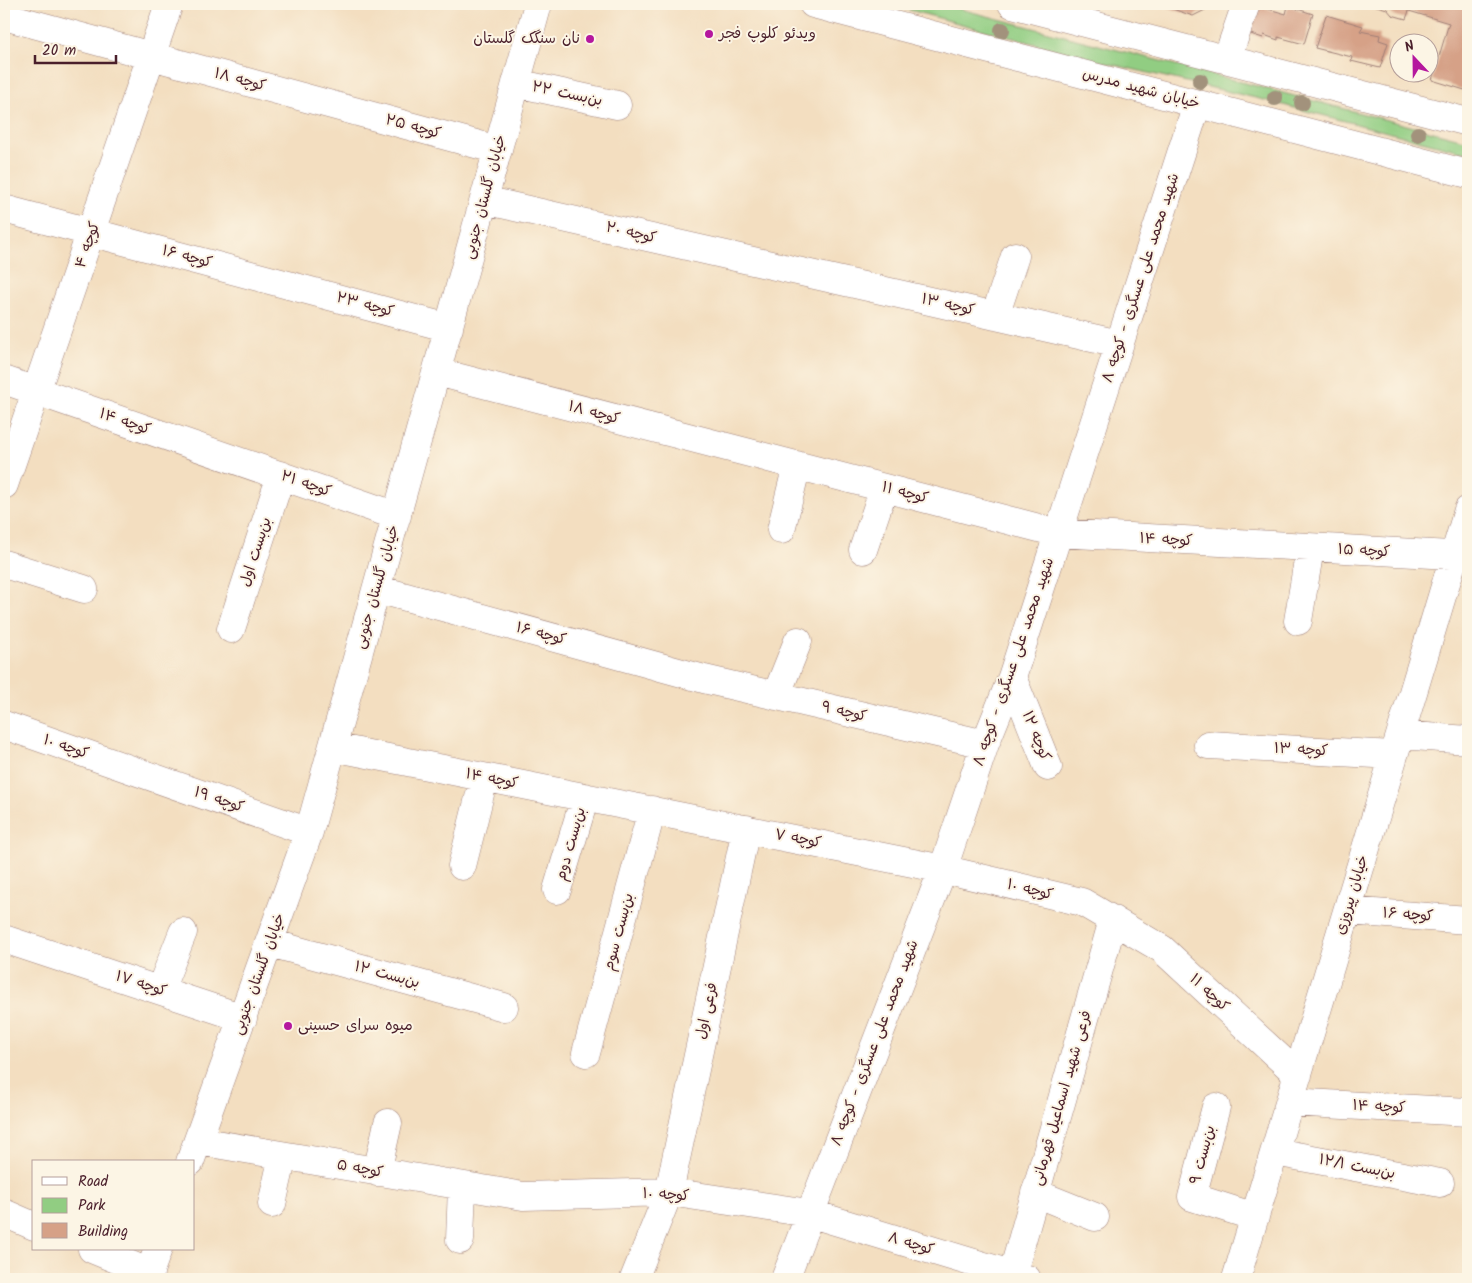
<svg xmlns="http://www.w3.org/2000/svg" width="1472" height="1283" font-family="Kalam,'Playpen Sans Arabic',sans-serif">
  <style>
    .green { fill: #91cd82; stroke: #6e7656 }
    .building { fill: #d6a187 }
    .lines { fill: none; stroke-linecap: round; stroke-linejoin: round }
    .street-casing { stroke: #9e7e76; stroke-width: 29 }
    .secondary-casing { stroke: #9e7e76; stroke-width: 29 }
    .street { stroke: #fff; stroke-width: 28 }
    .secondary { stroke: #fff; stroke-width: 28 }
    .tree { fill: #a2927c }
    .poi-dot { fill: #b5179e; stroke: #fcf5e5; stroke-width: 2 }
    .labels { text-anchor: middle; dominant-baseline: central; stroke-width: 4; stroke-linejoin: round; paint-order: stroke }
    .poi-label { font-size: 15px; fill: #4a1f2b; stroke: #fcf5e5; text-anchor: start }
    .street-label { font-size: 15px; fill: #4a1f2b; stroke: #fcf5e5 }
  </style>
  <rect width="100%" height="100%" fill="#fcf5e5"/>
  <filter id="ink" filterUnits="userSpaceOnUse"><feTurbulence type="fractalNoise" baseFrequency=".02" numOctaves="2"/><feDisplacementMap in="SourceGraphic" scale="10" xChannelSelector="R" yChannelSelector="G"/><feConvolveMatrix kernelMatrix="1 2 1 2 8 2 1 2 1" color-interpolation-filters="sRGB"/></filter>
  <filter id="wash" filterUnits="userSpaceOnUse"><feTurbulence type="fractalNoise" baseFrequency=".0096" numOctaves="4" result="noise"/><feDisplacementMap in="SourceGraphic" scale="20" xChannelSelector="R" yChannelSelector="G"/><feGaussianBlur stdDeviation="1.12" result="paint"/><feColorMatrix in="noise" values="0 0 0 0 0 0 0 0 0 0 0 0 0 0 0 0 0 1.4 0 .05"/><feComposite in="paint" operator="in"/></filter>
  <g filter="url(#wash)">
    <rect width="100%" height="100%" fill="#f3dec0"/>
    <!-- green -->
    <path class="green" d="M887 4H941L1468 141V153L1264 100 1110 64Z"/>
    <g id="blocks">
      <!-- building -->
      <path class="building" d="M1158 4H1209L1207 9 1193 16Z
        M1251 4 1286 14 1288 6 1313 14 1304 44 1278 37V40L1264 35 1263 38 1238 30Z
        M1370 4H1468V91L1432 80 1449 23 1409 11 1406 19 1392 15 1387 9Z
        M1326 15 1363 26 1360 31 1380 35 1379 40 1388 43 1380 68 1351 61 1352 57 1315 48Z"/>
    </g>
  </g>
  <g filter="url(#ink)">
    <use href="#blocks" fill-opacity="0" stroke="#9e7e76" stroke-width="1"/>
    <g class="lines">
      <defs>
        <path id="street" d="M4 16 498 150
          M1227 59 1246 4
          M516 83 617 105
          M484 200 1119 344
          M4 209 449 328
          M995 316 1015 256
          M437 372 1058 533 1468 556
          M4 380 397 516
          M4 485 169 4
          M781 530 797 465
          M863 550 884 488
          M4 564 84 589
          M377 589 704 679 985 744
          M1298 621 1310 548
          M231 629 281 475
          M1012 677 1048 767
          M776 696 798 641
          M4 725 309 832
          M1400 735 1468 740
          M1208 745 1394 755
          M333 747 943 869 1082 902 1162 949 1298 1075
          M462 866 484 778
          M557 890 585 797
          M1347 911 1468 920
          M4 939 243 1018
          M270 943 504 1007
          M160 990 183 932
          M586 1053 652 810
          M1290 1102 1468 1112
          M1216 1107 1192 1197 1255 1217
          M198 1141 523 1196 669 1192 809 1213 1027 1279
          M1275 1152 1440 1183
          M190 1162 309 832 538 4
          M377 1172 388 1123
          M1035 1193 1095 1217
          M272 1204 283 1156
          M4 1213 34 1226
          M460 1240 462 1186
          M92 1249 150 1273
          M147 1279 158 1249
          M634 1279 669 1192 746 829
          M785 1279 943 869 985 744 1012 677 1197 104
          M1011 1279 1113 920
          M1236 1279 1468 510"/>
        <path id="secondary" d="M813 4 1468 174
          M1012 4 1468 122"/>
      </defs>
      <!-- street casing -->
      <use href="#street" class="street-casing"/>
      <!-- secondary casing -->
      <use href="#secondary" class="secondary-casing"/>
      <!-- street -->
      <use href="#street" class="street"/>
      <!-- secondary -->
      <use href="#secondary" class="secondary"/>
    </g>
    <!-- trees -->
    <g class="tree">
      <circle cx="1002" cy="30" r="8"/>
      <circle cx="1200" cy="81" r="8"/>
      <circle cx="1275" cy="98" r="8"/>
      <circle cx="1302" cy="103" r="8"/>
      <circle cx="1418" cy="134" r="8"/>
    </g>
  </g>
  <!-- markers -->
  <g class="poi-dot">
    <circle cx="709" cy="34" r="5"/>
    <circle cx="590" cy="39" r="5"/>
    <circle cx="288" cy="1026" r="5"/>
  </g>
  <g class="labels">
    <!-- poi labels -->
    <g class="poi-label">
      <text x="719" y="34">ویدئو کلوپ فجر</text>
      <text x="580" y="39" text-anchor="end">نان سنگک گلستان</text>
      <text x="298" y="1026">میوه سرای حسینی</text>
    </g>
    <!-- street labels -->
    <g class="street-label">
      <text transform="translate(240 80) rotate(15)">کوچه ۱۸</text>
      <text transform="translate(1141 89) rotate(15)">خیابان شهید مدرس</text>
      <text transform="translate(567 94) rotate(12)">بن‌بست ۲۲</text>
      <text transform="translate(413 127) rotate(15)">کوچه ۲۵</text>
      <text transform="translate(485 197) rotate(-75)">خیابان گلستان جنوبی</text>
      <text transform="translate(631 233) rotate(13)">کوچه ۲۰</text>
      <text transform="translate(88 245) rotate(-71)">کوچه ۴</text>
      <text transform="translate(187 257) rotate(15)">کوچه ۱۶</text>
      <text transform="translate(1141 278) rotate(-72)">شهید محمد علی عسگری - کوچه ۸</text>
      <text transform="translate(365 305) rotate(15)">کوچه ۲۳</text>
      <text transform="translate(948 305) rotate(13)">کوچه ۱۳</text>
      <text transform="translate(594 413) rotate(15)">کوچه ۱۸</text>
      <text transform="translate(125 422) rotate(19)">کوچه ۱۴</text>
      <text transform="translate(306 484) rotate(19)">کوچه ۲۱</text>
      <text transform="translate(905 493) rotate(15)">کوچه ۱۱</text>
      <text transform="translate(1166 540) rotate(3)">کوچه ۱۴</text>
      <text transform="translate(1364 551) rotate(3)">کوچه ۱۵</text>
      <text transform="translate(256 552) rotate(-72)">بن‌بست اول</text>
      <text transform="translate(377 587) rotate(-74)">خیابان گلستان جنوبی</text>
      <text transform="translate(541 634) rotate(15)">کوچه ۱۶</text>
      <text transform="translate(1014 662) rotate(-71)">شهید محمد علی عسگری - کوچه ۸</text>
      <text transform="translate(844 712) rotate(13)">کوچه ۹</text>
      <text transform="translate(1036 736) rotate(68)">کوچه ۱۲</text>
      <text transform="translate(66 747) rotate(19)">کوچه ۱۰</text>
      <text transform="translate(1301 750) rotate(3)">کوچه ۱۳</text>
      <text transform="translate(492 779) rotate(11)">کوچه ۱۴</text>
      <text transform="translate(219 800) rotate(19)">کوچه ۱۹</text>
      <text transform="translate(798 839) rotate(11)">کوچه ۷</text>
      <text transform="translate(571 844) rotate(-74)">بن‌بست دوم</text>
      <text transform="translate(1030 890) rotate(14)">کوچه ۱۰</text>
      <text transform="translate(1352 895) rotate(-73)">خیابان پیروزی</text>
      <text transform="translate(1408 915) rotate(4)">کوچه ۱۶</text>
      <text transform="translate(619 932) rotate(-75)">بن‌بست سوم</text>
      <text transform="translate(259 974) rotate(-70)">خیابان گلستان جنوبی</text>
      <text transform="translate(387 975) rotate(15)">بن‌بست ۱۲</text>
      <text transform="translate(141 984) rotate(18)">کوچه ۱۷</text>
      <text transform="translate(1209 993) rotate(43)">کوچه ۱۱</text>
      <text transform="translate(707 1011) rotate(-78)">فرعی اول</text>
      <text transform="translate(875 1043) rotate(-69)">شهید محمد علی عسگری - کوچه ۸</text>
      <text transform="translate(1062 1098) rotate(-74)">فرعی شهید اسماعیل قهرمانی</text>
      <text transform="translate(1379 1107) rotate(3)">کوچه ۱۴</text>
      <text transform="translate(1203 1155) rotate(-75)">بن‌بست ۹</text>
      <text transform="translate(1357 1167) rotate(11)">بن‌بست ۱۲/۱</text>
      <text transform="translate(360 1169) rotate(10)">کوچه ۵</text>
      <text transform="translate(666 1195) rotate(3)">کوچه ۱۰</text>
      <text transform="translate(911 1244) rotate(17)">کوچه ۸</text>
    </g>
  </g>
  <!-- margin -->
  <rect width="1472" height="1283" fill="none" stroke="#fcf5e5" stroke-width="20"/>
  <!-- legend -->
  <rect x="32" y="1160" width="162" height="90" fill="#fcf5e5" stroke="#b59f9b"/>
  <rect x="42" y="1177" width="25" height="8" fill="#ffffff" stroke="#b59f9b"/>
  <text x="78" y="1186" font-size="15" fill="#4a1f2b">Road</text>
  <rect x="42" y="1198" width="25" height="15" fill="#91cd82" stroke="#b59f9b"/>
  <text x="78" y="1210" font-size="15" fill="#4a1f2b">Park</text>
  <rect x="42" y="1223" width="25" height="15" fill="#d6a187" stroke="#b59f9b"/>
  <text x="78" y="1236" font-size="15" fill="#4a1f2b">Building</text>
  <!-- north arrow -->
  <g transform="translate(1414 58) rotate(338)"><circle r="24" fill="#fcf5e5" stroke="#b59f9b"/>
  <path d="M0-4L9 19L0 12L-9 19Z" fill="#b5179e"/>
  <text y="-8" font-size="14" font-weight="bold" text-anchor="middle" fill="#4a1f2b">N</text>
  </g>
  <!-- scale -->
  <path d="M35 55v8h81v-8" fill="none" stroke="#4a1f2b" stroke-width="2.5"/>
  <text x="42" y="55" font-size="15" fill="#4a1f2b" stroke="#fcf5e5" stroke-width="4" paint-order="stroke">20 m</text>
</svg>
